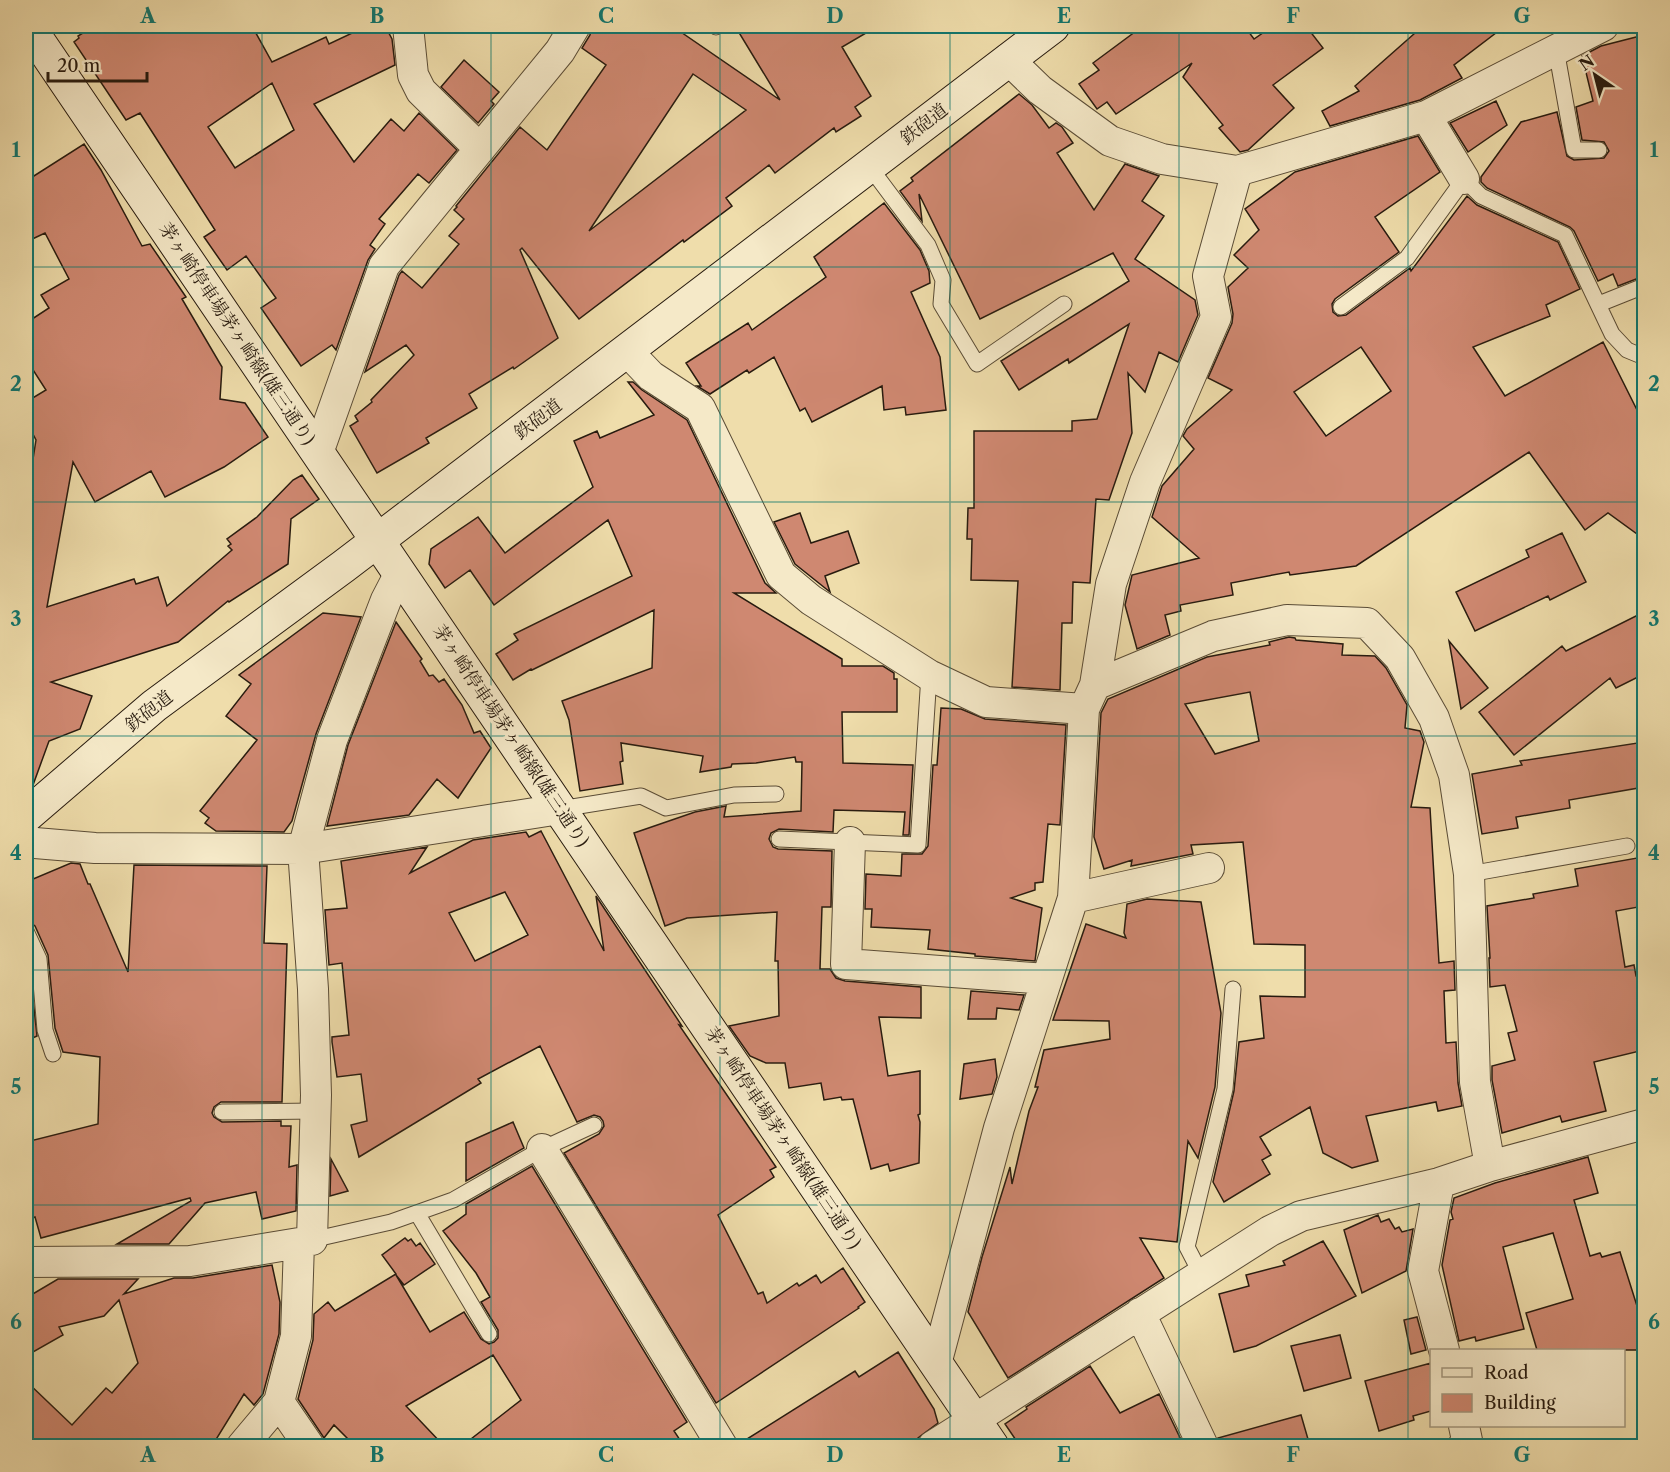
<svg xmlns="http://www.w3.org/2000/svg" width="1670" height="1472" font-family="'Libre Caslon Text','Noto Serif JP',serif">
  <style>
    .building { fill: #cf8871; stroke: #281b0f; stroke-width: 1.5; fill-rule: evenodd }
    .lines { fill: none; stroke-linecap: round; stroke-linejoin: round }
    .lane-casing { stroke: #5a4c36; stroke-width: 17 }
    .street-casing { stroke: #5a4c36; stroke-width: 32 }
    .secondary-casing { stroke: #281b0f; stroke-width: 35 }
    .lane { stroke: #f5e9c8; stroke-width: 15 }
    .street { stroke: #f5e9c8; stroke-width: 30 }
    .secondary { stroke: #f5e9c8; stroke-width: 33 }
    .grid { fill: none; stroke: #0f766e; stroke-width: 1.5; stroke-opacity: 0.55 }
    .labels { text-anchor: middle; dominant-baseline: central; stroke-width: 6; stroke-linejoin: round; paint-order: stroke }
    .street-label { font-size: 18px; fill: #281b0f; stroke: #f5e9c8 }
    .neatline { fill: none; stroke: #0f766e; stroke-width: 2 }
    .grid-label { font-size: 20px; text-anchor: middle; font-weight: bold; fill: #0f766e }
  </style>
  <rect width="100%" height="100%" fill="#efddab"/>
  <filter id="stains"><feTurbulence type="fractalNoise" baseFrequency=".00333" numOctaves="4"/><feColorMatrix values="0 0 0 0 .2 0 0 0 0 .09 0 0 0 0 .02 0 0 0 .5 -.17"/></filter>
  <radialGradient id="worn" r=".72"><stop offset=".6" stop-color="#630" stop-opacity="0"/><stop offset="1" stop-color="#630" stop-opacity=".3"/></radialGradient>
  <!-- building -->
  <path class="building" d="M94 26H252L272 62 326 37 329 44 367 26H385L392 39 395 65 314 104 354 162 391 119 404 131 419 113 457 150 429 183 418 174 379 219 385 224 370 245 375 249 368 260 336 350 332 345 301 366 261 308 276 298 246 256 227 270 204 237 215 230 140 113 126 120 74 42 79 38 78 36ZM272 83 294 130 235 168 208 127Z
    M592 26H672L780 100 735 26H878L842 47 871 96 855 107 861 116 836 132 834 128 775 173 769 165 726 198 732 206 684 242 683 240 579 319 522 248 520 250 558 338 514 369 513 367 469 394 477 408 426 438 429 443 377 473 350 426 358 421 355 416 372 402 371 400 414 355 406 345 365 372 399 275 402 271 422 288 459 244 449 236 464 219 454 210 457 207 456 206 520 127 547 150 606 65 582 48 590 35ZM693 74 746 110 589 231Z
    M1143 26H1248L1245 27 1254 39 1273 26H1306L1323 48 1273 85 1294 108 1248 150 1240 152 1219 128 1223 125 1183 77 1192 63 1116 114 1107 102 1097 109 1079 84 1099 70 1093 63Z
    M1423 26H1505L1454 65 1462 78 1420 100 1330 126 1322 111 1359 91 1355 86Z
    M1644 35V276L1618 286 1613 274 1598 281 1574 231 1570 227 1487 188 1481 182V177L1521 122 1557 112 1567 156 1574 160 1604 158 1609 151 1604 142 1582 140 1576 107 1593 101 1582 56 1601 46Z
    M464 60 499 92 491 101 494 104 478 123 441 87Z
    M1019 94 1032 105 1049 128 1056 123 1062 127 1073 143 1057 153 1094 210 1125 164 1159 176 1142 201 1164 216 1135 259 1195 300 1198 315 1178 362 1159 352 1145 392 1128 373 1132 433 1109 500 1096 499 1090 583 1073 582 1072 623H1062L1060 690 1012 687 1018 581 971 580 972 539H967L968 508H974V431H1072V421L1097 419 1129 324 1069 363 1068 359 1019 390 1001 361 1129 281 1113 253 980 319 919 194 922 221 900 191 913 181 911 178Z
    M1496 101 1507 125 1468 152 1450 123Z
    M1418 136 1440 172 1375 217 1399 252 1335 299 1332 304 1333 312 1338 316 1346 315 1410 268 1411 271 1467 196 1477 205 1558 242 1580 289 1546 305 1550 316 1473 347 1505 396 1603 342 1644 424V539L1608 513 1585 530 1529 452 1356 566 1290 575 1289 572 1231 583 1233 595 1180 605 1181 611 1165 615 1170 635 1137 649 1125 605 1132 575 1199 558 1152 517 1162 486 1194 449 1183 436 1187 429 1232 390 1208 378 1232 323 1233 314 1228 287 1248 268 1234 255 1259 230 1245 209 1295 172ZM1361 347 1391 391 1326 436 1294 392Z
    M84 144 101 170 142 246 150 244 186 297 182 299 222 367 220 399 245 403 268 437 224 467 165 497 151 471 95 502 73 462 47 607 134 579 136 584 158 577 167 606 232 550 228 546 231 544 227 539 257 517 293 480 302 475 319 499 291 519 288 564 229 602 228 601 178 642 51 682 92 696 80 729 49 741 33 785 26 792V504L36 440 26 421V402L46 390 26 359V323L49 308 41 295 69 279 45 233 26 242V181Z
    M884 203 920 250 929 271 930 283 911 292 940 357 946 410 906 415 905 407 884 410 882 386 812 422 805 408 800 411 774 357 749 373 747 370 710 394 697 386H701L686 363 748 323 752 330 826 277 814 257Z
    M628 382H633L642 390 687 420 765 583 776 593H734L842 659V666H883L894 673V679H897V712H842L843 763 913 765 909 835H903L905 812 834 810 833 832 779 829 771 833 769 839 773 847 778 849 832 851 831 907H822L820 969H830L836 978 845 981 921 987V1018L879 1017 888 1076 920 1071V1114L918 1115 920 1122 919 1163 890 1171 888 1164 871 1169 853 1099 842 1100 841 1097 824 1100 821 1083 789 1088 785 1063H766L750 1056 729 1026 779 1016 778 961H775L777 912 687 918 665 926 634 833 695 812 726 806 724 817 801 811 802 762H796L795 757 756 763 732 764 731 767 700 772 703 756 621 743 623 761 620 762 623 784 580 791 569 720 562 701 652 668 654 610 532 670 531 669 513 680 496 654 518 640 514 634 632 576 608 520 494 605 470 570 445 588 429 564 431 549 478 517 505 553 593 487 574 441 597 431 600 438 654 415Z
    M800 513 811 543 848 531 859 563 825 576 830 592 795 564 774 522Z
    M1562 533 1586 582 1550 600 1548 596 1475 631 1456 592 1529 557 1526 550Z
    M1644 612V674L1616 688 1610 678 1514 755 1479 712 1562 646 1566 651Z
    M323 613 361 617 316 734 292 821 284 832 216 831 205 823 209 818 200 811 257 740 226 716 251 684 239 675Z
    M396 622 422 659 420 661 429 676 433 675 439 682 444 679 462 705 474 733 480 731 491 748 458 798 437 779 409 815 327 826 348 745Z
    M1289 637 1295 638 1296 640 1343 644 1342 655 1375 656 1386 668 1407 705 1405 728 1420 731 1424 742 1411 807 1430 808 1439 963 1454 961 1455 990 1444 991 1446 1043 1456 1042 1458 1083 1462 1106 1438 1111 1436 1102 1366 1116 1378 1161 1352 1168 1323 1153 1310 1107 1260 1137 1271 1155 1262 1160 1270 1174 1224 1202 1213 1182 1234 1091 1239 1042 1264 1038 1260 996 1305 997V945L1254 944 1243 842 1191 845 1193 854 1131 866 1132 860 1104 869 1094 837 1101 713 1108 699 1207 657 1270 645 1269 642ZM1250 692 1259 741 1215 754 1185 704Z
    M1449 641 1488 688 1461 709Z
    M941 708 961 709 985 719 1066 725 1060 825 1048 824 1043 882 1035 883V890L1011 898 1042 908 1035 961 975 956V954L928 949 930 930 871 927 872 909H865L866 874 901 876 902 854H922L928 846 933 765H937Z
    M1644 742V787L1569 800 1570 808 1516 817 1518 828 1482 834 1472 774 1522 765 1520 761Z
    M541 831 604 951 596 896 682 1026 679 1025 776 1167 770 1170 774 1177 718 1215 758 1294 763 1292 767 1303 797 1283 799 1286 816 1275 821 1283 843 1268 865 1302 858 1307 859 1308 716 1403 564 1153 599 1134 604 1126 603 1121 600 1117 594 1115 577 1122 540 1046 478 1079 481 1083 359 1157 351 1125 367 1121 361 1074 337 1077 332 1042V1037L349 1035 342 963 329 965 325 910 347 908 341 861 427 847 410 873 473 840 526 832 529 837ZM505 892 528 935 475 961 449 913Z
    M1637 858 1644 906 1616 911 1625 967 1634 965 1636 976 1644 975V1050L1594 1062 1606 1111 1562 1122 1560 1116 1502 1133 1492 1080V1066L1515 1060 1508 1033 1517 1031 1505 985 1490 987 1489 958H1490L1487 906 1534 898 1533 894 1578 886 1575 869Z
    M71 863 80 864 88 884H90L128 972 134 865 267 866 264 943 287 944 282 1102H221L214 1107 212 1113 214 1117 222 1122 281 1121V1126H291L289 1167 297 1165 296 1211 262 1219 256 1192 205 1203 169 1244H117L191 1201 190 1198 41 1238 35 1217 26 1220V1142L98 1124 100 1057 63 1052 55 1028 48 955 35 926 31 923 26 921V882Z
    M1147 899 1201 902 1221 1013 1215 1087 1198 1158 1188 1141 1177 1242 1140 1238 1164 1278 1008 1378 968 1312 982 1257 1010 1167 1012 1184 1029 1111 1038 1087H1035L1044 1050 1110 1039 1109 1021 1053 1020 1086 924 1126 938 1124 933 1127 904Z
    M26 953 29 962 37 1036 26 1041Z
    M971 991 1024 995 1019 1010 997 1008 996 1019H968Z
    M995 1059 997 1077 992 1094 960 1099 964 1064Z
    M513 1122 524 1148 466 1181V1143Z
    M1588 1157 1598 1193 1574 1200 1590 1256 1600 1253 1602 1257 1620 1252 1637 1306 1644 1304V1350H1537L1526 1313 1573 1299 1553 1233 1503 1247 1524 1329 1476 1341 1475 1337 1459 1341 1442 1265 1450 1220 1453 1219 1451 1212 1454 1198 1495 1183Z
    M331 1159 348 1191 330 1196Z
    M532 1166 687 1422 674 1431 684 1446H462L521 1400 493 1355 406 1406 444 1446H355L334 1425 324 1438 298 1399 313 1340 314 1314 328 1302 335 1311 396 1274 382 1255 405 1238 408 1241 411 1239 416 1246 420 1243 435 1264 404 1285 396 1275 430 1332 464 1312 481 1339 489 1344 494 1342 498 1338V1330L481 1302 490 1297 476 1273 443 1231 466 1214V1204Z
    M1378 1215 1381 1222 1389 1219 1395 1229 1399 1227 1402 1232 1413 1229 1406 1271 1362 1293 1344 1230Z
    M1323 1241 1356 1296 1256 1346 1234 1352 1219 1294 1249 1286 1246 1275 1285 1265 1283 1261Z
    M272 1265 280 1302 279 1334 263 1394 254 1405 244 1394 212 1446H26V1381L72 1425 106 1388 112 1393 138 1363 119 1300 104 1316 59 1327 63 1335 26 1356V1298L58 1279H138L124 1294 174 1278H193Z
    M1417 1317 1426 1350 1411 1354 1404 1320Z
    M1340 1335 1351 1378 1304 1391 1291 1346Z
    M898 1352 934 1409 938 1423 918 1438 916 1446H739V1444L855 1371 859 1377Z
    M1431 1363V1411L1413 1416 1414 1420 1379 1431 1365 1381Z
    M1090 1366 1120 1413 1159 1394 1184 1446H1020L1005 1424 1027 1409 1026 1407Z
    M1301 1415 1310 1446H1220L1218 1438Z"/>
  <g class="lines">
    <defs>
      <path id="lane" d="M715 26 716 27
        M1556 49 1574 150H1599
        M869 166 928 245 943 280 941 304 977 364 1064 304
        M1599 304 1644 286
        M1341 307 1407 258 1464 179 1481 196 1565 235 1612 334 1627 350 1644 357
        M560 809 641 796 666 808 734 795 776 794
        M779 839 918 845 929 675
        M1469 874 1627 846
        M26 931 39 959 45 1030 53 1054
        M222 1112 316 1111
        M417 1213 489 1334
        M307 1241 391 1222 453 1200 542 1149 594 1125
        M1201 1274 1187 1247 1225 1089 1233 989"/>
      <path id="street" d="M408 26 413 75 421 91 480 149
        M1008 59 1040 90 1110 141 1162 159 1237 171 1426 116 1603 26
        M1426 116 1464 179
        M627 351 651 376 700 408 781 575 811 600 929 675 986 702 1084 709
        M318 453 384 266 560 51 575 26
        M1095 685 1213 636 1287 620 1367 623 1400 658 1434 718 1454 775 1469 874 1475 1082 1490 1166
        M26 839 35 843 95 848 303 849 560 809
        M850 842 846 964 1047 979
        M1073 898 1209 868
        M542 1149 722 1446
        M1439 1183 1423 1271 1444 1350
        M312 1240 316 1095 313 989 303 849 332 740 386 600 400 573
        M26 1262 190 1261 299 1243 296 1336 279 1402 242 1446
        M1140 1313 1203 1446
        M936 1364 999 1128 1073 898 1084 709 1095 685 1111 584 1145 482 1216 317 1208 276 1237 171
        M279 1402 309 1446
        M933 1446 1270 1231 1301 1216 1439 1183 1490 1166 1644 1124
        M1463 1446 1468 1445 1464 1426"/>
      <path id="secondary" d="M28 26 992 1446
        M26 816 154 706 344 566 1053 26"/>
    </defs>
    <!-- lane casing -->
    <use href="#lane" class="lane-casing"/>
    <!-- street casing -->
    <use href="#street" class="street-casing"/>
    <!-- secondary casing -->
    <use href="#secondary" class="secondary-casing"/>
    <!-- lane -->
    <use href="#lane" class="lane"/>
    <!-- street -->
    <use href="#street" class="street"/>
    <!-- secondary -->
    <use href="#secondary" class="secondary"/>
  </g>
  <!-- grid -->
  <path class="grid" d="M262 26V1446M491 26V1446M720 26V1446M950 26V1446M1179 26V1446M1408 26V1446M26 267H1644M26 502H1644M26 736H1644M26 970H1644M26 1205H1644"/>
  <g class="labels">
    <!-- street labels -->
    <g class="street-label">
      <text transform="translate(924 124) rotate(-38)">鉄砲道</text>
      <text transform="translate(237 334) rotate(56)">茅ヶ崎停車場茅ヶ崎線(雄三通り)</text>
      <text transform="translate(538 419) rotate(-37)">鉄砲道</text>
      <text transform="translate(149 711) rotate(-38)">鉄砲道</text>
      <text transform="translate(511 736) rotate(56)">茅ヶ崎停車場茅ヶ崎線(雄三通り)</text>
      <text transform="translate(783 1138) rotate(56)">茅ヶ崎停車場茅ヶ崎線(雄三通り)</text>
    </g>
  </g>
  <!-- margin -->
  <rect width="1670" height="1472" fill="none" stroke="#efddab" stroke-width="66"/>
  <!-- legend -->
  <rect x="1430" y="1349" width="195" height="78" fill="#f5e9c8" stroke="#a3977e" stroke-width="1.5"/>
  <rect x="1442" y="1368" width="30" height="9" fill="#f5e9c8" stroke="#a3977e" stroke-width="1.5"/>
  <text x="1484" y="1379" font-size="18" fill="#281b0f">Road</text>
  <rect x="1442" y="1394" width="30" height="18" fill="#cf8871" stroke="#a3977e" stroke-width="1.5"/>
  <text x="1484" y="1409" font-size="18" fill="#281b0f">Building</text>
  <!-- north arrow -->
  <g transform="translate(1595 75) rotate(325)" stroke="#f5e9c8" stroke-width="4.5" paint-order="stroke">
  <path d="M0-4.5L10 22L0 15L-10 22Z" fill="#281b0f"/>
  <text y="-9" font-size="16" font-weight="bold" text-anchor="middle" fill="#281b0f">N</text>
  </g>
  <!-- scale -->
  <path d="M48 72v9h99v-9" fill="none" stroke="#281b0f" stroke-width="3"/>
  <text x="57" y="72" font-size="18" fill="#281b0f" stroke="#f5e9c8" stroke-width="4.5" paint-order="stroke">20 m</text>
  <rect x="33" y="33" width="1604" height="1406" class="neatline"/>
  <g class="grid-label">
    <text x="148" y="23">A</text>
    <text x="377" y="23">B</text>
    <text x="606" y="23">C</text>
    <text x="835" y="23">D</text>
    <text x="1064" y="23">E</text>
    <text x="1293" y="23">F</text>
    <text x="1522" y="23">G</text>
    <text x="16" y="157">1</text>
    <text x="1654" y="157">1</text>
    <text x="16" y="391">2</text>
    <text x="1654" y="391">2</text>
    <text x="16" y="626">3</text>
    <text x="1654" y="626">3</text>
    <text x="16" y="860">4</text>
    <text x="1654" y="860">4</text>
    <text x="16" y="1094">5</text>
    <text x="1654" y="1094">5</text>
    <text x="16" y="1329">6</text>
    <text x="1654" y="1329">6</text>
    <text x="148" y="1462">A</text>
    <text x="377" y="1462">B</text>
    <text x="606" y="1462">C</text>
    <text x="835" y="1462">D</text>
    <text x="1064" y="1462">E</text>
    <text x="1293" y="1462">F</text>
    <text x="1522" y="1462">G</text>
  </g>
  <rect width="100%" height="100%" filter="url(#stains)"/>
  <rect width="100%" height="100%" fill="url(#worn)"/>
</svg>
